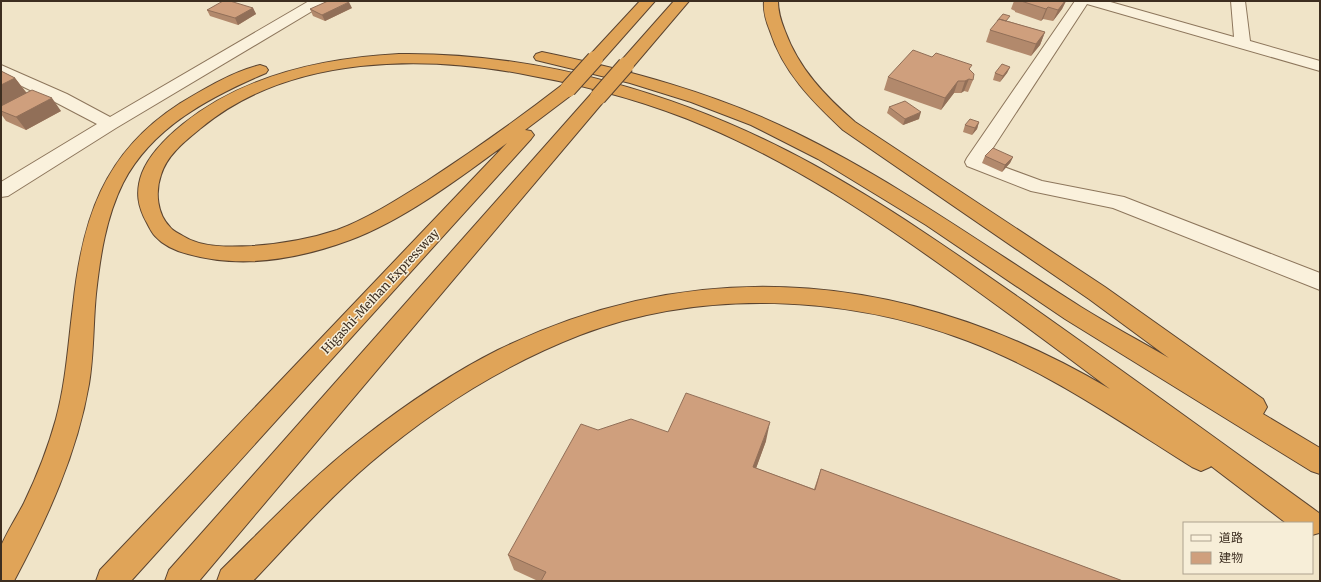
<svg xmlns="http://www.w3.org/2000/svg" width="1321" height="582" font-family="Merriweather,'Noto Sans JP',serif">
  <style>
    .lines { fill: none; stroke-linecap: round; stroke-linejoin: round }
    .street-casing { stroke: #8d765c; stroke-width: 2 }
    .highway-casing { stroke: #5b4430; stroke-width: 2 }
    .street { fill: #faf1dc; fill-rule: evenodd }
    .highway { fill: #e0a458; fill-rule: evenodd }
    .highway-bridge-casing { stroke: #5b4430; stroke-width: 18; stroke-linecap: butt }
    .highway-bridge { stroke: #e0a458; stroke-width: 16 }
    .wall { fill: #b2896c }
    .shaded-wall { fill: #916f58 }
    .building { fill: #cf9f7d; stroke: #916f58 }
    .labels { text-anchor: middle; dominant-baseline: central; stroke-width: 3; stroke-linejoin: round; paint-order: stroke }
    .street-label { font-size: 12px; fill: #3d2e20; stroke: #f7eed8 }
  </style>
  <rect width="100%" height="100%" fill="#f0e4c8"/>
  <g class="lines">
    <defs>
      <path id="street" d="M309 1H326L324 4 116 128 8 196 1 197V182L97 124 55 102 1 76V65L67 94 110 117Z
        M1075 1H1107L1234 37 1231 1H1245L1250 41 1320 61V71L1087 4 985 160 1042 181 1124 197 1320 273V290L1113 208 1031 191 967 166 965 162 967 158Z"/>
      <path id="highway" d="M640 1H655L601 62 595 64 589 62 587 59 589 56Z
        M674 1H689L632 68 626 70 620 68 618 65 620 62Z
        M764 1H778C778 12 781 21 785 31 799 69 825 96 855 122L1105 287 1263 399 1267 407 1263 414 1320 448V474L1311 471 1065 319 926 225 818 159 751 125 691 102 630 83 536 60 534 57 536 54 542 52C628 70 715 93 794 132 895 181 986 247 1081 307 1110 325 1140 341 1169 358L1089 299 843 130C812 101 783 72 770 31 766 21 763 12 764 1Z
        M399 54C540 52 688 96 812 164 887 205 958 255 1028 304 1126 373 1222 443 1319 513V533L1312 535V523H1286L1211 466 1210 467 1201 471 1192 467C1119 421 1049 372 968 341 847 295 702 288 580 335 503 365 432 410 370 463 328 499 291 541 253 581H217L221 570C266 526 310 479 360 440 401 408 452 373 498 350 704 249 916 274 1110 389 1057 349 1004 310 951 272 874 217 794 164 707 127 651 103 593 87 533 76 426 54 290 54 201 128 185 141 167 155 161 175 155 192 157 214 170 227 173 231 178 233 183 236 202 248 229 247 252 246 280 244 310 239 337 230 369 218 398 199 427 181 473 151 518 119 562 85L568 84 574 85 576 89 574 93 525 130 531 131 534 135 531 139 131 581H96L100 570 507 143C461 177 404 220 350 240 299 259 241 269 188 254 176 251 163 245 155 236 152 233 149 227 147 223 138 207 135 192 142 173 150 153 167 137 183 124 244 75 322 58 399 54Z
        M260 65 266 67 268 70 266 73C210 97 152 127 123 183 106 217 100 257 96 294 93 324 94 355 89 384 77 454 47 519 14 581H1C1 570 0 557 1 547 3 539 19 513 24 503 37 476 48 448 56 419 66 382 68 345 73 306 82 220 103 153 179 104 204 89 232 72 260 65Z
        M598 92 604 93 606 97 604 101 199 581H165L169 570 592 93Z"/>
    </defs>
    <!-- street casing -->
    <use href="#street" class="street-casing"/>
    <!-- highway casing -->
    <use href="#highway" class="highway-casing"/>
    <!-- street -->
    <use href="#street" class="street"/>
    <!-- highway -->
    <use href="#highway" class="highway"/>
    <defs>
      <path id="highway-bridge" d="M568 89 595 59
        M598 97 626 65"/>
    </defs>
    <!-- highway-bridge casing -->
    <use href="#highway-bridge" class="highway-bridge-casing"/>
    <!-- highway-bridge -->
    <use href="#highway-bridge" class="highway-bridge"/>
  </g>
  <!-- wall -->
  <path class="wall" d="M1014 1H1066L1062 9 1053 21 1043 19 1041 21 1015 12V11L1011 9Z
    M253 8 256 14 238 25 210 16 207 10Z
    M352 8 325 21 313 16 310 9Z
    M1008 21 1045 32 1040 45 1031 56 986 42 990 30Z
    M1010 67 1007 73 1000 82 993 80 995 73Z
    M970 70 973 80 968 92 964 91 961 93H954L941 110 884 90 888 77Z
    M1 71 15 78 26 92 61 111 26 130 6 121 1 114Z
    M889 107 919 119 903 125 887 113Z
    M979 122 977 129 972 135 963 132 965 125Z
    M985 156 1013 157 1010 163 1002 172 982 163Z
    M598 430 668 432 766 441 756 468 814 489 821 469 1123 581H538L514 570 508 555Z"/>
  <!-- shaded-wall -->
  <path class="shaded-wall" d="M1065 1H1066L1062 9 1053 21 1058 10Z
    M349 2 352 8 325 21 322 15Z
    M1048 7 1043 19 1041 21 1046 9Z
    M253 8 256 14 238 25 235 18Z
    M1045 32 1040 45 1031 56 1036 44Z
    M1010 67 1007 73 1000 82 1003 76Z
    M15 78 31 99 1 111V85Z
    M969 79 964 91 961 93 965 81Z
    M958 81 954 93 941 110 945 98Z
    M52 98 61 111 26 130 16 117Z
    M921 112 919 119 903 125 905 119Z
    M979 122 977 129 972 135 975 128Z
    M1013 157 1010 163 1002 172 1005 165Z
    M770 422 766 441 750 485 753 467Z"/>
  <!-- building -->
  <path class="building" d="M223 1H230L253 8 235 18 207 10Z
    M328 1H348L349 2 322 15 310 9Z
    M1021 1H1065L1058 10 1048 7 1046 9Z
    M1003 14 1010 16 1006 21 999 19 997 21Z
    M999 19 1045 32 1036 44 990 30Z
    M913 50 932 57 936 53 972 65 969 69 974 74 973 80 969 79 965 81H958L945 98 888 77Z
    M1002 64 1010 67 1003 76 995 73Z
    M1 71 15 78 1 85Z
    M32 90 52 98 16 117 1 111V106Z
    M905 101 921 112 905 119 889 107Z
    M970 119 979 122 975 128 965 125Z
    M993 148 1013 157 1005 165 985 156Z
    M686 393 770 422 753 467 815 490 821 469 1123 581H541L546 572 508 555 581 424 598 430 631 419 668 432Z"/>
  <g class="labels">
    <!-- street labels -->
    <g class="street-label">
      <text transform="translate(380 291) rotate(-47)">Higashi-Meihan Expressway</text>
    </g>
  </g>
  <!-- border -->
  <rect width="1321" height="582" fill="none" stroke="#3d2e20" stroke-width="4"/>
  <!-- legend -->
  <rect x="1183" y="522" width="130" height="52" fill="#f7eed8" stroke="#ada18e"/>
  <rect x="1191" y="535" width="20" height="6" fill="#faf1dc" stroke="#ada18e"/>
  <text x="1219" y="542" font-size="12" fill="#3d2e20">道路</text>
  <rect x="1191" y="552" width="20" height="12" fill="#cf9f7d" stroke="#ada18e"/>
  <text x="1219" y="562" font-size="12" fill="#3d2e20">建物</text>
</svg>
